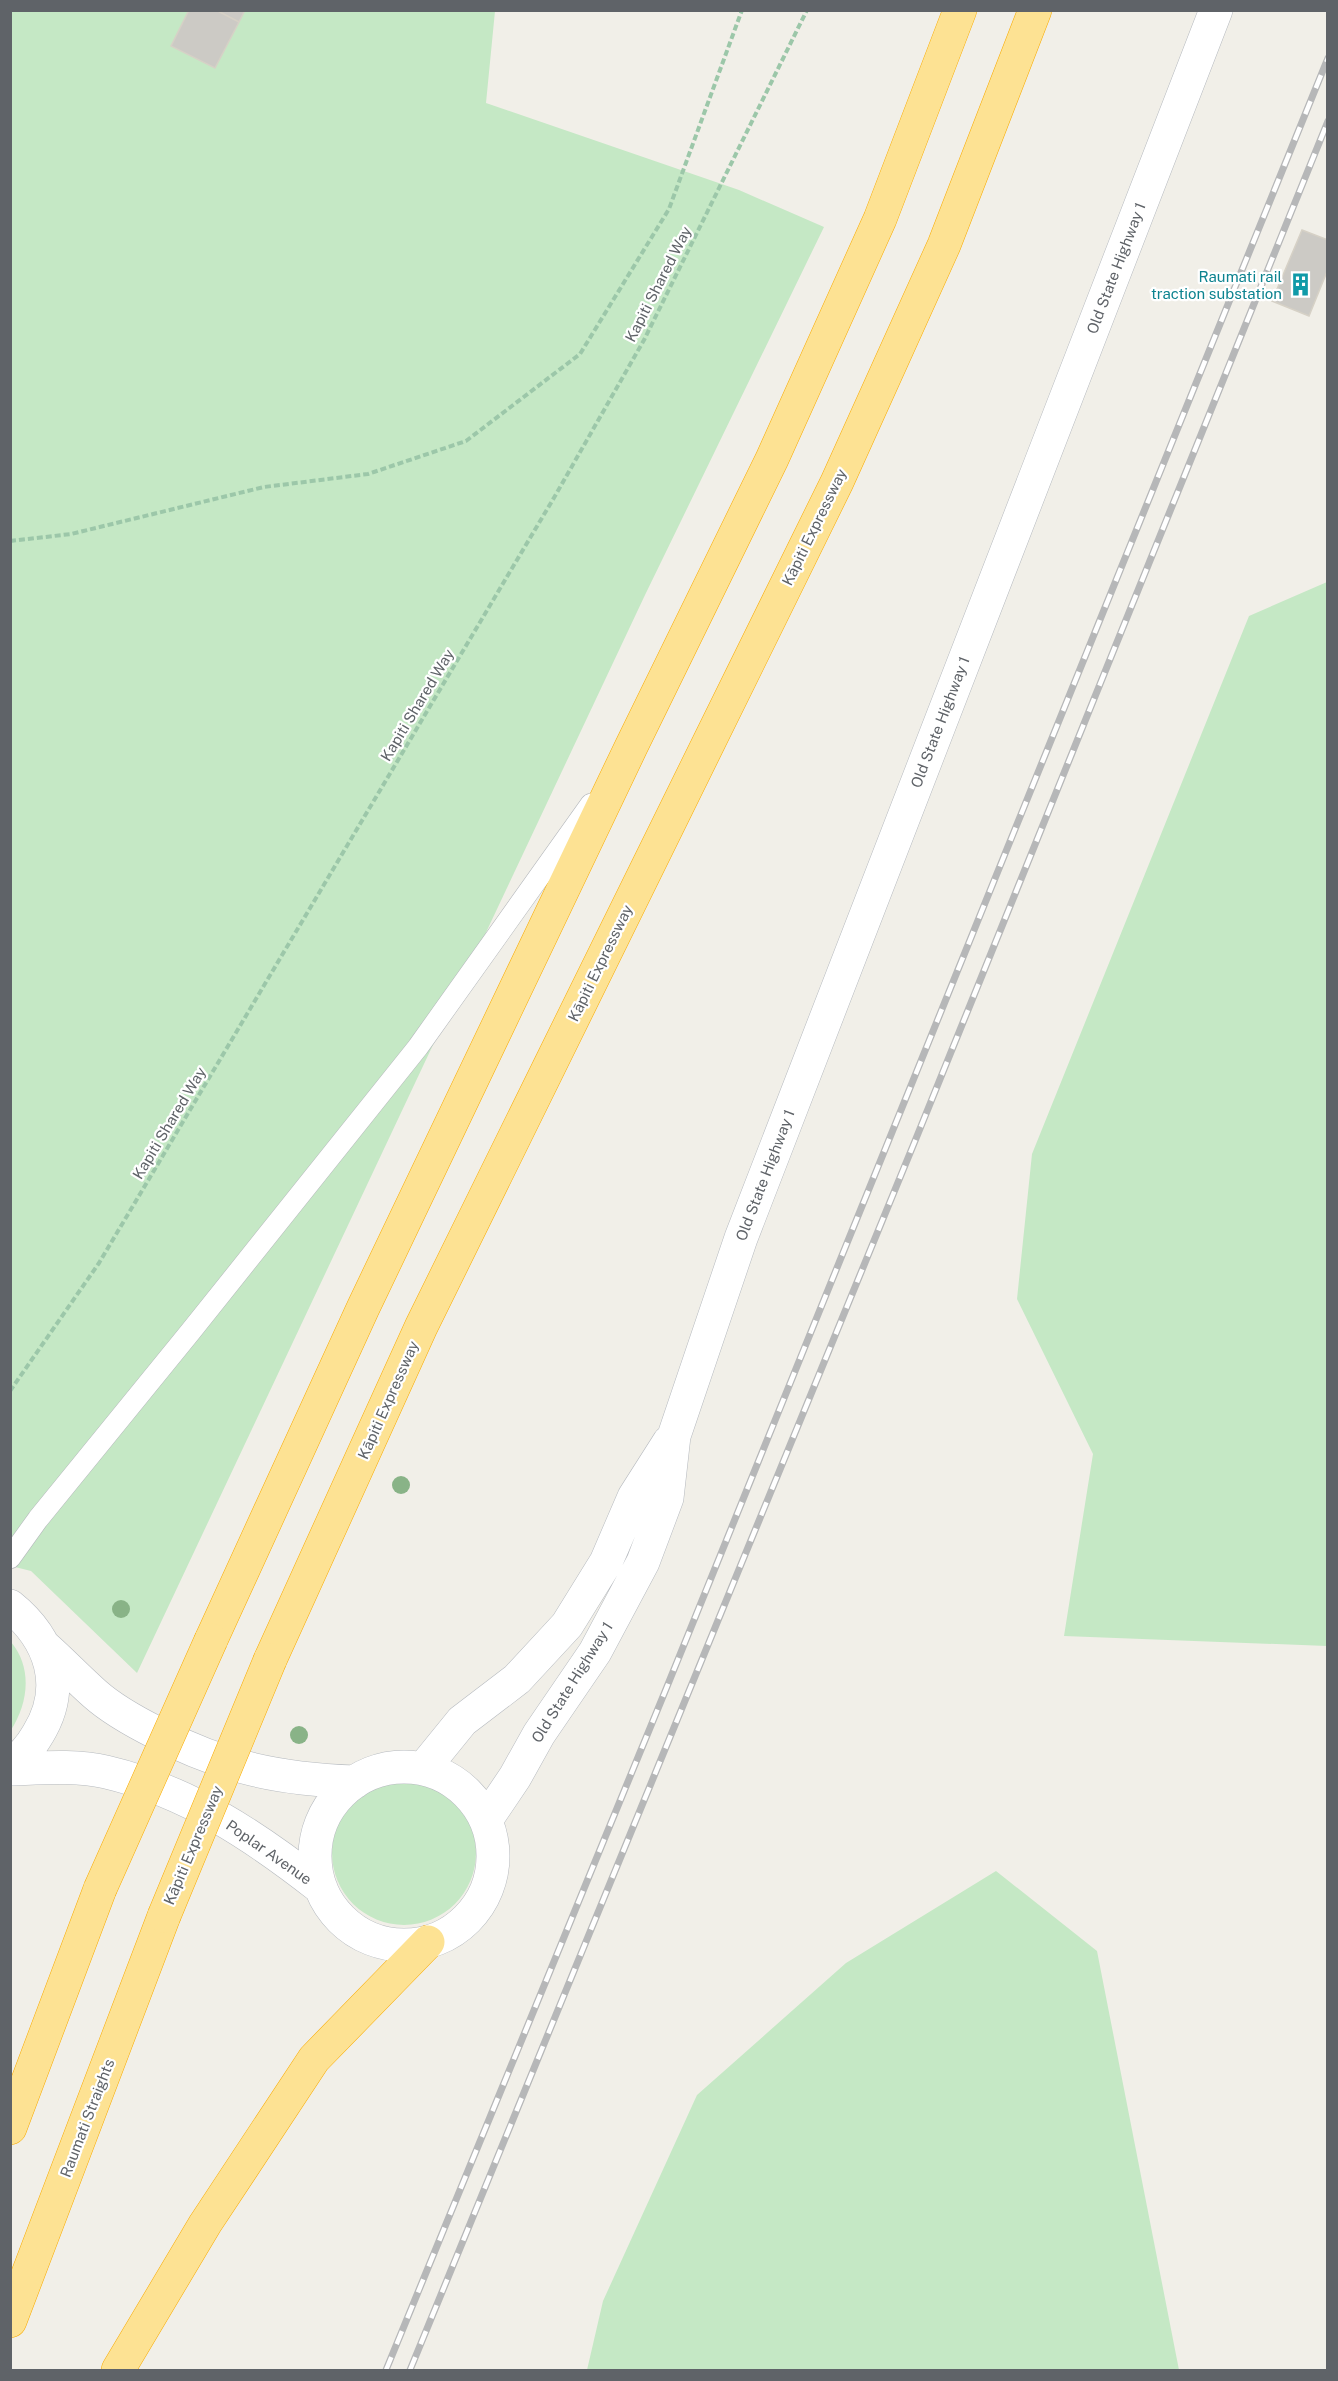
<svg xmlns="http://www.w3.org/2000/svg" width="1338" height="2381" font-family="'Public Sans',sans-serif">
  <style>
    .green { fill: #c5e8c5 }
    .building { fill: #cccac5; stroke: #d6d1c6; stroke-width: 1.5 }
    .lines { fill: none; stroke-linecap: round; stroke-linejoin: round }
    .service-casing { stroke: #b5b8bc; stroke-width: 22 }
    .secondary-casing { stroke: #b6babf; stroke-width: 34 }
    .motorway-casing { stroke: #f9ab00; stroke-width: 34 }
    .path { stroke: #9cc7a9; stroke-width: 4; stroke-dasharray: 6 3; stroke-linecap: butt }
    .service { stroke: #fff; stroke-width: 21 }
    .secondary { stroke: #fff; stroke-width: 33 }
    .motorway { stroke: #fde293; stroke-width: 33 }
    .rail-casing { stroke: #b6b7b8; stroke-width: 7 }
    .rail { stroke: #fff; stroke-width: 4.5; stroke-dasharray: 14; stroke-linecap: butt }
    .motorway-bridge-casing { stroke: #f9ab00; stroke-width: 34; stroke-linecap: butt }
    .motorway-bridge { stroke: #fde293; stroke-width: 33 }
    .tree { fill: #89b387 }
    .labels { text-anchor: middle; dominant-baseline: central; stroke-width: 4.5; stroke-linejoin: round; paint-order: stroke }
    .street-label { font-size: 15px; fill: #5f6368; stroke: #fff }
    .culture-label { font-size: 15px; fill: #0d838f; stroke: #fff; text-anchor: end }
  </style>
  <rect width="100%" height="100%" fill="#f1efe8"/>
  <!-- green -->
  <path class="green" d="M11 11H495L486 103 739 190 824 227 645 595 137 1673 31 1571 11 1566Z
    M1327 582V1646L1064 1636 1093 1454 1017 1299 1032 1154 1249 616Z
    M11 1642C33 1668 28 1704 11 1730Z
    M332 1853a72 72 0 1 1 144 0a72 72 0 1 1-144 0Z
    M996 1871 1097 1951 1179 2370H587L603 2301 697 2095 846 1963Z"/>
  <!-- building -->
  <path class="building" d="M189 10H216L239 22 215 68 171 46Z
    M216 10H245L239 22Z
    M1302 230 1328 240V269L1309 316 1272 301Z"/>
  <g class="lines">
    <defs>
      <path id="service" d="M10 1558 38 1519 191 1331 418 1047 591 804"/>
      <path id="secondary" d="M10 1606C51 1639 67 1687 38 1734 31 1746 23 1757 10 1764
        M45 1647C62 1662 78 1679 95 1694 113 1710 135 1722 157 1733 224 1768 280 1779 355 1782
        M315 1856a89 89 0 1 1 178 0a89 89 0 1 1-178 0Z
        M10 1769C41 1768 76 1765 106 1772 188 1791 256 1837 321 1888
        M423 1769 462 1721 517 1679 567 1625 606 1562 634 1497 669 1442
        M486 1820 515 1777 539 1734 595 1652 643 1562 667 1498 674 1436 741 1238 1216 10"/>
      <path id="motorway" d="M211 1640 363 1308 631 747 772 459 880 219 960 10
        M270 1660 421 1327 837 482 944 245 1035 10
        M10 2128 100 1889
        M10 2321 164 1916
        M118 2370 205 2224 314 2059 428 1942"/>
    </defs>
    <!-- service casing -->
    <use href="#service" class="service-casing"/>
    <!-- secondary casing -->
    <use href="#secondary" class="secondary-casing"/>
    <!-- motorway casing -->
    <use href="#motorway" class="motorway-casing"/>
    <!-- path -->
    <path class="path" d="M10 541 71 534 264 487 368 474 466 441 580 354 669 209 742 10
      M10 1391 99 1263 555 496 644 340 807 10"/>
    <!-- service -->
    <use href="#service" class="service"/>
    <!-- secondary -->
    <use href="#secondary" class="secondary"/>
    <!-- motorway -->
    <use href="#motorway" class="motorway"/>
    <defs>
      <path id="rail" d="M386 2370 664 1694 1328 58
        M410 2370 915 1141 1328 121"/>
    </defs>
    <!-- rail casing -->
    <use href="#rail" class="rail-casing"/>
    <!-- rail -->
    <use href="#rail" class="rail"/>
    <defs>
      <path id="motorway-bridge" d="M100 1889 211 1640
        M164 1916 270 1660"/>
    </defs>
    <!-- motorway-bridge casing -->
    <use href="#motorway-bridge" class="motorway-bridge-casing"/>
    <!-- motorway-bridge -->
    <use href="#motorway-bridge" class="motorway-bridge"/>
  </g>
  <!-- trees -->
  <g class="tree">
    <circle cx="401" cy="1485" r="9"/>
    <circle cx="121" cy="1609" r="9"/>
    <circle cx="299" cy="1735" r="9"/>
  </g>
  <!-- icons -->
  <defs>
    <symbol id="building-bare" viewBox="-9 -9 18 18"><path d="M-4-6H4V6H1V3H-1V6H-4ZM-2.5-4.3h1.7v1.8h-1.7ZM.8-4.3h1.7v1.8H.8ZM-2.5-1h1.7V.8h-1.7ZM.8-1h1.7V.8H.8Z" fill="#0f9aa8" stroke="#fff" stroke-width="2.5" paint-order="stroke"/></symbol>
  </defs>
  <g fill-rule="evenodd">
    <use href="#building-bare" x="1284" y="268" width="33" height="33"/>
  </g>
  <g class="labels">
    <!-- street labels -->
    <g class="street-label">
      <text transform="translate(1116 268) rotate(-69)">Old State Highway 1</text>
      <text transform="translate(658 284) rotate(-63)">Kapiti Shared Way</text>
      <text transform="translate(814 527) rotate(-64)">Kāpiti Expressway</text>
      <text transform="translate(417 705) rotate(-59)">Kapiti Shared Way</text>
      <text transform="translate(940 722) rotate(-69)">Old State Highway 1</text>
      <text transform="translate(600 963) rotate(-64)">Kāpiti Expressway</text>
      <text transform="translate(169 1123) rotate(-59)">Kapiti Shared Way</text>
      <text transform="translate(765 1175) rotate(-69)">Old State Highway 1</text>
      <text transform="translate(388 1400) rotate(-66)">Kāpiti Expressway</text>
      <text transform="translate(572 1682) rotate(-58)">Old State Highway 1</text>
      <text transform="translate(193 1845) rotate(-67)">Kāpiti Expressway</text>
      <text transform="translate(269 1852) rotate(35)">Poplar Avenue</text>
      <text transform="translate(87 2118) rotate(-69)">Raumati Straights</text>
    </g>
    <!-- culture labels -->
    <g class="culture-label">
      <text x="1282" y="276">Raumati rail<tspan x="1282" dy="17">traction substation</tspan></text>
    </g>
  </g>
  <!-- border -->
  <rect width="1338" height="2381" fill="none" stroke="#5f6368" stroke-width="24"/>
</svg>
